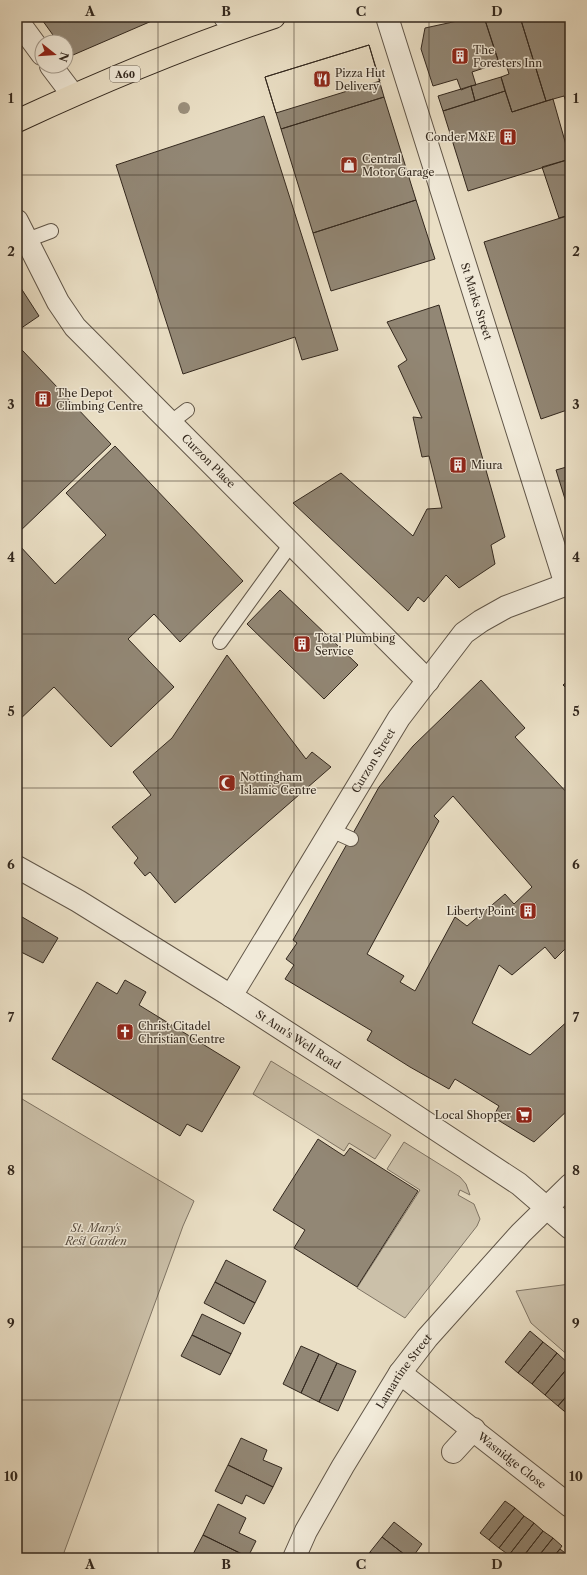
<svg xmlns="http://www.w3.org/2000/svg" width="587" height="1575" font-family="'Libre Caslon Text',serif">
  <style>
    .green { fill: #cbc0a9; stroke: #7f7464 }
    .building { fill: #928775; stroke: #33281e; fill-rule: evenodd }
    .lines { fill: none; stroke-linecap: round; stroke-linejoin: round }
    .service-casing { stroke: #615648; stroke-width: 16 }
    .minor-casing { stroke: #615648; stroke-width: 24 }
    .tertiary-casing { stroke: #615648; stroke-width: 24 }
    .trunk-casing { stroke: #33281e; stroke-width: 24 }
    .service { stroke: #f1ead9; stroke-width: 14 }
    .minor { stroke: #f1ead9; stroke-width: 22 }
    .tertiary { stroke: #f1ead9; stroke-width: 22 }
    .trunk { stroke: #eadfc5; stroke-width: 22 }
    .tree { fill: #9a8f7c }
    .grid { fill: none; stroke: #33281e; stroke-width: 1; stroke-opacity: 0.55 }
    .labels { text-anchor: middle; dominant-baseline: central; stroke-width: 3; stroke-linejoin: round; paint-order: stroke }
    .shield { fill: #f1ead9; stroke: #6c6256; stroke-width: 1 }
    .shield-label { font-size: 10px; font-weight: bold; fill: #33281e }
    .poi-label { font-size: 11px; fill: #33281e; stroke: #f1ead9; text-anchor: start }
    .street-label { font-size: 11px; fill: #33281e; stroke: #f1ead9 }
    .park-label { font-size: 11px; font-style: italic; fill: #594e41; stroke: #f1ead9 }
    .neatline { fill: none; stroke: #33281e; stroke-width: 1.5 }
    .grid-label { font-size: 13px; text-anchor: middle; font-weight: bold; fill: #33281e }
  </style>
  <rect width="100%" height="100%" fill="#eadfc5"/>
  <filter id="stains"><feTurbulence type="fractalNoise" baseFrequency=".005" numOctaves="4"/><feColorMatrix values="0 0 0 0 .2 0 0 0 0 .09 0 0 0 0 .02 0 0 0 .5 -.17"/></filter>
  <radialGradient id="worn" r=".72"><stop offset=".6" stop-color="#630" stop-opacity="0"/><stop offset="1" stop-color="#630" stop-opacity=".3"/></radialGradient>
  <!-- green -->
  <path class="green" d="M271 1061 391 1135 375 1159 349 1143 344 1151 253 1094Z
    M17 1096 194 1201 183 1226 62 1558H17Z
    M404 1142 460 1177 466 1184 470 1195 460 1190 458 1195 474 1204 480 1219 477 1226 405 1318 357 1288 420 1190 387 1169Z
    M570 1284V1357L531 1323 516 1291Z"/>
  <!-- building -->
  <path class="building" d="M40 17H161L73 55 67 54 66 42H58Z
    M476 17H484L499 63 472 72 476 85 471 86 461 90 457 79 433 86 421 49 425 28Z
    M484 17H520L546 101 512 112 501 77 509 74 505 61 499 63Z
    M520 17H570V114L564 96 546 101Z
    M369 45 384 97 281 129 265 77Z
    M369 45 380 81 276 113 265 77Z
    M501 77 505 91 475 101 471 86Z
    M471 86 475 101 443 111 438 96Z
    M505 91 512 112 553 99 570 159 468 191 443 111Z
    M384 97 416 200 313 233 281 129Z
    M264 116 338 350 302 360 295 337 183 374 116 165Z
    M570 159V215L559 218 542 167Z
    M416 200 435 259 331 291 313 233Z
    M570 215V409L541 419 484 242Z
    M17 282 39 316 17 331Z
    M439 305 505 537 491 545 495 564 459 588 446 575 424 602 418 597 408 611 293 503 341 473 413 536 427 509 442 508 429 456 422 457 413 417 422 418 398 366 407 360 387 322Z
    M22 350 111 444 17 534V355Z
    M115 446 243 581 180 642 154 614 128 639 174 687 111 747 54 687 17 722V547L19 545 55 584 106 535 66 493Z
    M570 466V515L556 470Z
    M280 590 358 665 324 699 247 624Z
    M227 655 306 759 312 752 331 767 175 903 150 872 145 876 134 863 138 858 112 827 151 795 133 772 172 738Z
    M570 679V692L563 685Z
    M481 680 525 728 515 737 570 796V944L555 959 545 947 512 975 499 965 472 1023 530 1055 570 1019V1108L534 1142 493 1117 499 1106 455 1079 449 1089 410 1067 367 1040 372 1031 285 979 294 965 286 959 297 943 293 940 379 787 413 746ZM453 796 532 887 514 904 505 894 467 926 455 917 415 991 400 982 404 976 367 954 439 821 434 816Z
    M17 914 58 938 43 963 17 950Z
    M125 980 146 992 139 1005 240 1067 202 1132 187 1124 180 1136 52 1059 97 982 117 994Z
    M318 1139 344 1156 350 1148 418 1191 357 1287 294 1248 305 1230 273 1210Z
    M226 1260 266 1281 255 1303 215 1282Z
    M215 1282 255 1303 244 1324 204 1303Z
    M202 1314 241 1333 231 1354 192 1335Z
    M530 1331 543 1342 518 1373 505 1362Z
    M192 1335 231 1354 220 1375 181 1356Z
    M543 1342 557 1353 532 1384 518 1373Z
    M301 1346 319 1354 301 1393 283 1384Z
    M557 1353 570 1365 545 1395 532 1384Z
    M319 1354 337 1363 319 1402 301 1393Z
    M337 1363 356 1371 338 1411 319 1402Z
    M570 1365V1392L558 1406 545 1395Z
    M570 1392V1416L558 1406Z
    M241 1438 267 1450 263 1460 282 1468 273 1487 228 1465Z
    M228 1465 273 1487 264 1504 246 1495 242 1504 215 1491Z
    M505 1501 515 1508 489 1540 480 1533Z
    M218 1504 246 1518 239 1533 256 1541 248 1557 203 1535Z
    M515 1508 524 1516 499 1548 489 1540Z
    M524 1516 534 1523 509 1555 499 1548Z
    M394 1522 422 1544 412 1558H409L382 1537Z
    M534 1523 543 1531 522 1558H512L509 1555Z
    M543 1531 553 1538 537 1558H522Z
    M203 1535 248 1557 247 1558H191Z
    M382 1537 409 1558H378L370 1552Z
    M553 1538 562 1546 553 1558H537Z
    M560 1549 569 1556 568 1558H552Z
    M370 1552 378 1558H366Z"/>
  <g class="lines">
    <defs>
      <path id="service" d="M27 240 51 231
        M170 423 187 410
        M220 642 291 544
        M331 830 351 839"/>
      <g id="minor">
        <path d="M225 17 235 30"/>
        <path id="s1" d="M387 17 566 585"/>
        <path d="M17 20 42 54"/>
        <path d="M51 66 73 95"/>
        <path id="s2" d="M17 221 58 302 75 327 428 681"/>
        <path id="s3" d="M231 996 399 718 464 633 481 621 506 607 570 583"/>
        <path id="s4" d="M400 1373 570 1506"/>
        <path d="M453 1452 474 1429"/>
        <path id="s5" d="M294 1558 306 1531 343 1466 400 1373 427 1338 521 1233 570 1185"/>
      </g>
      <g id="tertiary">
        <path id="s6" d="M17 867 78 901 231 996 390 1099 519 1184 570 1228"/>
      </g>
      <path id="trunk" d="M17 121C101 82 187 46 274 17"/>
    </defs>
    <!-- service casing -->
    <use href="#service" class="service-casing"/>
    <!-- minor casing -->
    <use href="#minor" class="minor-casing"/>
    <!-- tertiary casing -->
    <use href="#tertiary" class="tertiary-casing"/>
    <!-- trunk casing -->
    <use href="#trunk" class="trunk-casing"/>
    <!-- service -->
    <use href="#service" class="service"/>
    <!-- minor -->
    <use href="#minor" class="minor"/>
    <!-- tertiary -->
    <use href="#tertiary" class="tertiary"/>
    <!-- trunk -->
    <use href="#trunk" class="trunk"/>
  </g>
  <!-- trees -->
  <circle class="tree" cx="184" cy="108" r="6"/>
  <!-- grid -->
  <path class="grid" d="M158 17V1558M294 17V1558M429 17V1558M17 175H570M17 328H570M17 481H570M17 634H570M17 788H570M17 941H570M17 1094H570M17 1247H570M17 1400H570"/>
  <!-- icons -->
  <defs>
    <symbol id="building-square" viewBox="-11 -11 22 22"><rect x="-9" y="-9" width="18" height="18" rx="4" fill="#8f2418" stroke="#f1ead9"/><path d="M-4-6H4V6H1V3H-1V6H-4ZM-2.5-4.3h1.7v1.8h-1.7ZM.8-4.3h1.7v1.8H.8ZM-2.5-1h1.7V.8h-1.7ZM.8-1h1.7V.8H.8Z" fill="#fff"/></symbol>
    <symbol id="restaurant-square" viewBox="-11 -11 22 22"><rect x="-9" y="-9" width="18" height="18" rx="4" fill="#8f2418" stroke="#f1ead9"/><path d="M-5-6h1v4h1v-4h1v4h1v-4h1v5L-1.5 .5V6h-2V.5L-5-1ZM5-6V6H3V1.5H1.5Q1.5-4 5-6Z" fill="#fff"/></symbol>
    <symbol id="shop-square" viewBox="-11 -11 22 22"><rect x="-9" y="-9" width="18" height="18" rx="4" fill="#8f2418" stroke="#f1ead9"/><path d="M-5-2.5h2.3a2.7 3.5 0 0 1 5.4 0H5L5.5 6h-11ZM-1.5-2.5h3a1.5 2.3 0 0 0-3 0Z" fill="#fff"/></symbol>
    <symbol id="mosque-square" viewBox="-11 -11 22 22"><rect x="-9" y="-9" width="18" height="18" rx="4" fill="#8f2418" stroke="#f1ead9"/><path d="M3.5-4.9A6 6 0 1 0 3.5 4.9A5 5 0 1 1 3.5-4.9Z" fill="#fff"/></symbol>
    <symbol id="church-square" viewBox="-11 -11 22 22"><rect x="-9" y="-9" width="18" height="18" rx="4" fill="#8f2418" stroke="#f1ead9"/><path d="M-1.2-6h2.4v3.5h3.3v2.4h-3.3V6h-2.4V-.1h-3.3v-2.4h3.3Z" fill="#fff"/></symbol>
    <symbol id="supermarket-square" viewBox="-11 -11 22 22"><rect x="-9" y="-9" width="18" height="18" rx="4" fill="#8f2418" stroke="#f1ead9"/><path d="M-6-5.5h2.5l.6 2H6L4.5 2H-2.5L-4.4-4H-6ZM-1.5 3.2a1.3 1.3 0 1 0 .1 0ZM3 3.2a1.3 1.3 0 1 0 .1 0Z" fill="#fff"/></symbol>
  </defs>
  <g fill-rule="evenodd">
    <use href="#building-square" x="450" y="46" width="20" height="20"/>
    <use href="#restaurant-square" x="312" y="69" width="20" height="20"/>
    <use href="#building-square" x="498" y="127" width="20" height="20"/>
    <use href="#shop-square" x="339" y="155" width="20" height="20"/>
    <use href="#building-square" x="33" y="389" width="20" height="20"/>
    <use href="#building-square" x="448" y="455" width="20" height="20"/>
    <use href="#building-square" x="292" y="634" width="20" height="20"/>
    <use href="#mosque-square" x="217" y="773" width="20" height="20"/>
    <use href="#building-square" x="518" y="901" width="20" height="20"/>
    <use href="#church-square" x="115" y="1022" width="20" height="20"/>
    <use href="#supermarket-square" x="514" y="1105" width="20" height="20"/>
  </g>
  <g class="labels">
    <!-- shield labels -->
    <rect class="shield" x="110" y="66" width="30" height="16" rx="3"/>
    <g class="shield-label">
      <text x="125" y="74">A60</text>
    </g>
    <!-- poi labels -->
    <g class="poi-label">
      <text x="473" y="50">The<tspan x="473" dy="13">Foresters Inn</tspan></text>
      <text x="335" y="73">Pizza Hut<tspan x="335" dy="13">Delivery</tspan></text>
      <text x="495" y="137" text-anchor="end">Conder M&amp;E</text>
      <text x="362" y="159">Central<tspan x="362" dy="13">Motor Garage</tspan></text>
      <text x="56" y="393">The Depot<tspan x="56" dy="13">Climbing Centre</tspan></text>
      <text x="471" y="465">Miura</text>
      <text x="315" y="638">Total Plumbing<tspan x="315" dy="13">Service</tspan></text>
      <text x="240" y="777">Nottingham<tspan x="240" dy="13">Islamic Centre</tspan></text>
      <text x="515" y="911" text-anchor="end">Liberty Point</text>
      <text x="138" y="1026">Christ Citadel<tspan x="138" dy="13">Christian Centre</tspan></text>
      <text x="511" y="1115" text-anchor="end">Local Shopper</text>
    </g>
    <!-- street labels -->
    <g class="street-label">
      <text stroke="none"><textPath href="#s1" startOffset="298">St Marks Street</textPath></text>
      <text stroke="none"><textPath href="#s2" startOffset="310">Curzon Place</textPath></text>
      <text stroke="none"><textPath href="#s3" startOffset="275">Curzon Street</textPath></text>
      <text stroke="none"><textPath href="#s6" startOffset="330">St Ann's Well Road</textPath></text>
      <text stroke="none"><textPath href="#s5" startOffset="217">Lamartine Street</textPath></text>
      <text stroke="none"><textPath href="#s4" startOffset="142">Wasnidge Close</textPath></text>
    </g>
    <!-- park labels -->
    <g class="park-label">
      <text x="96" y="1228">St. Mary's<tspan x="96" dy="13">Rest Garden</tspan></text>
    </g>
  </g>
  <!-- margin -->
  <rect width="587" height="1575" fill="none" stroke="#eadfc5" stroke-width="44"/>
  <!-- north arrow -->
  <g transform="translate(54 54) rotate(107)"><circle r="19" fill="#f1ead9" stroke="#a59c8e"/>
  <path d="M0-3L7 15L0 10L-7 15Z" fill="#8f2418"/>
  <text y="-6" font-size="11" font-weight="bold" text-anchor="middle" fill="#33281e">N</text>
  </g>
  <rect x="22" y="22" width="543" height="1531" class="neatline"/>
  <g class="grid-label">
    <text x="90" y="16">A</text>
    <text x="226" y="16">B</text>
    <text x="361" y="16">C</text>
    <text x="497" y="16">D</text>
    <text x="11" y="103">1</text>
    <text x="576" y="103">1</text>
    <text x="11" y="256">2</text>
    <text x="576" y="256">2</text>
    <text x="11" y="409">3</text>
    <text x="576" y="409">3</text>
    <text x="11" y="562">4</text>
    <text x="576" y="562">4</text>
    <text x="11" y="716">5</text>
    <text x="576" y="716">5</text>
    <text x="11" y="869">6</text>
    <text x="576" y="869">6</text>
    <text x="11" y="1022">7</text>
    <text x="576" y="1022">7</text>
    <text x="11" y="1175">8</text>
    <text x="576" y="1175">8</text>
    <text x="11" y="1328">9</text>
    <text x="576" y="1328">9</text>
    <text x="11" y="1481">10</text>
    <text x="576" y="1481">10</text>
    <text x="90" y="1569">A</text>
    <text x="226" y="1569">B</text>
    <text x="361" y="1569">C</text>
    <text x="497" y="1569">D</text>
  </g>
  <rect width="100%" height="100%" filter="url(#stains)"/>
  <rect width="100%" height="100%" fill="url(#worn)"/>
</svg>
